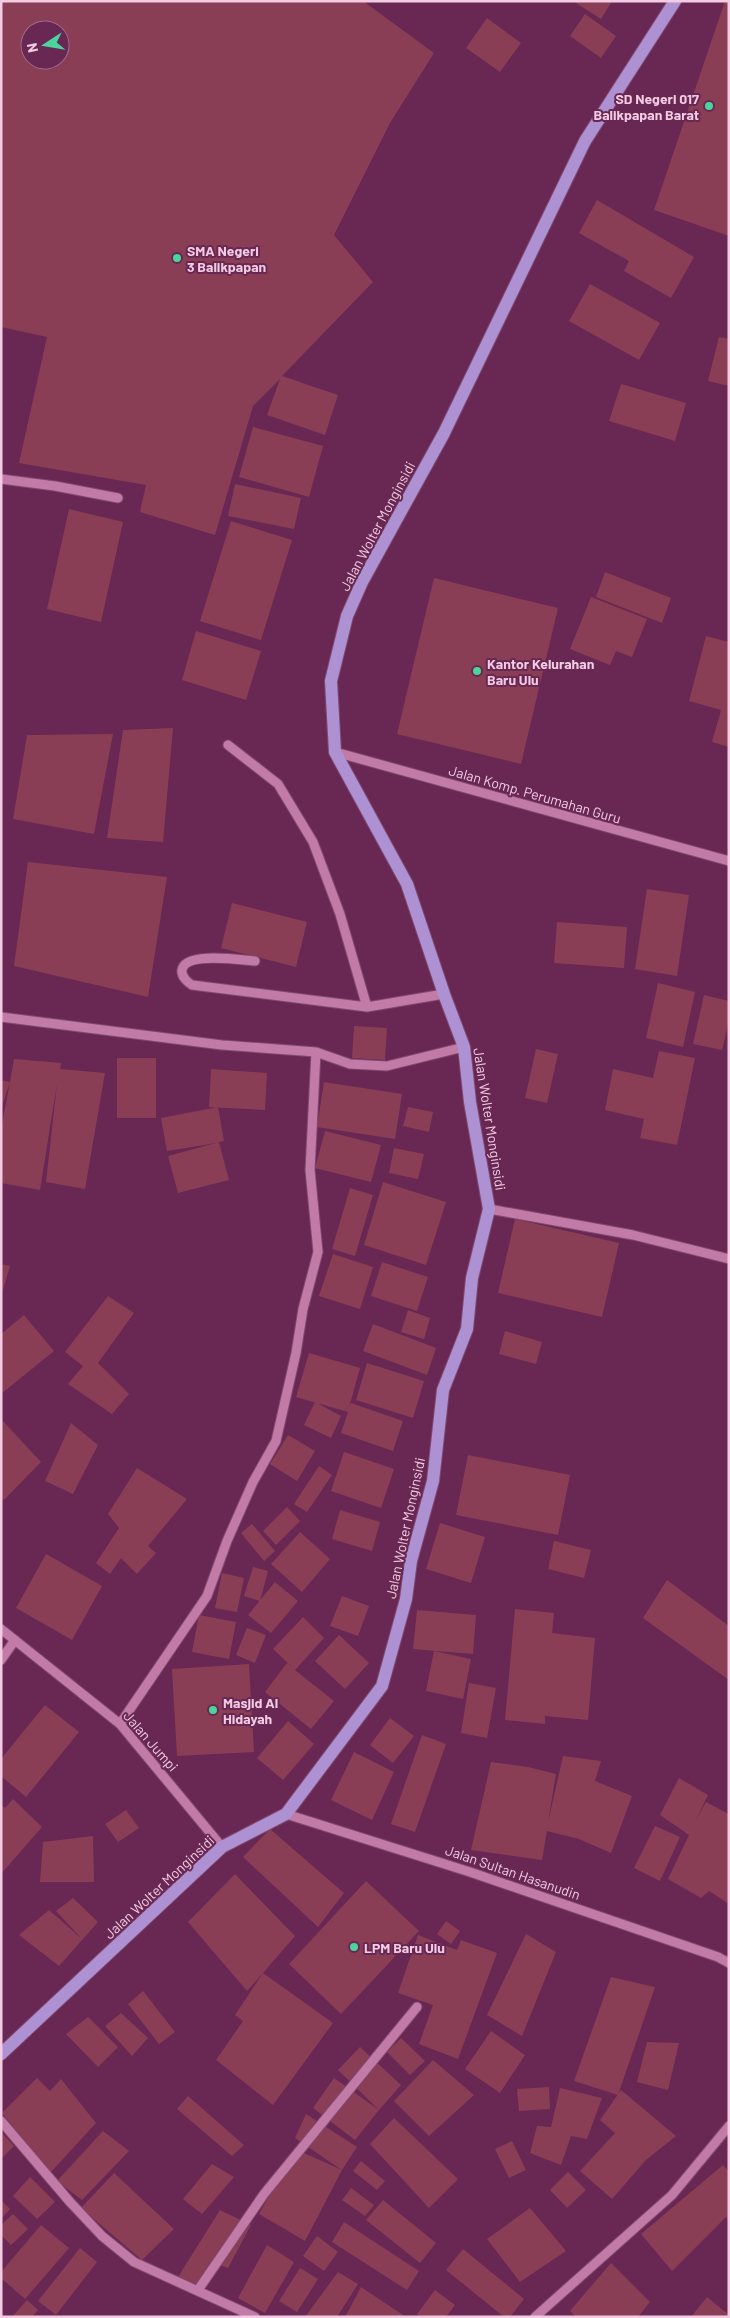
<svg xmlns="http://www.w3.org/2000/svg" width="730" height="2318" font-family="Barlow,sans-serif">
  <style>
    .building { fill: #893e55; fill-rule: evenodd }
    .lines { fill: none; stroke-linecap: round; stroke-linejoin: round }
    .minor-casing { stroke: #80496f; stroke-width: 11 }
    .major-casing { stroke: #80496f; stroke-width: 14 }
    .minor { stroke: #c27aa7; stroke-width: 9 }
    .major { stroke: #ad91d3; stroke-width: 12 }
    .poi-dot { fill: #4bd49b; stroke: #682853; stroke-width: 2 }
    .labels { text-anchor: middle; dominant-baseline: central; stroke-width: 4; stroke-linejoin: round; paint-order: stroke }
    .poi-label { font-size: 14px; font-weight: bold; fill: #f3cce3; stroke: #682853; text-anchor: start }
    .street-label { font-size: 14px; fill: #f3cce3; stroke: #682853 }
  </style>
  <rect width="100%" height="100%" fill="#682853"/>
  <!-- building -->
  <path class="building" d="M1 1H363L434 53 390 123 334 235 373 282 282 376 338 395 325 435 267 415 280 379 253 406 215 535 140 512 146 485 19 463 47 337 1 327ZM30 30H60V60H30Z
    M573 1H612L601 19Z
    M725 1H729V236L654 210Z
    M585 14 616 36 601 58 570 36Z
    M487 18 521 43 500 72 466 48Z
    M597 200 694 257 671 298 624 271 629 261 579 233Z
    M590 284 660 323 639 360 569 321Z
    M719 337 729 339V386L708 381Z
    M621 384 686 403 675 441 609 421Z
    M253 427 323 446 309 497 239 477Z
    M235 484 301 498 294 529 228 516Z
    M69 509 123 522 101 622 47 609Z
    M231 521 292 540 261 640 200 621Z
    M605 572 671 598 662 623 596 597Z
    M434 578 558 608 521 764 397 734Z
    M591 597 647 619 632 657 616 651 610 665 570 649Z
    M196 631 261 651 246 700 182 680Z
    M706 636 729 642V747L712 742 721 710 689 701Z
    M173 728 163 842 107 838 123 730Z
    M113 734 94 834 13 819 27 735Z
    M28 862 167 877 148 997 14 966Z
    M647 889 689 895 677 976 635 969Z
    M232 903 307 922 296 967 221 948Z
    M557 922 627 927 624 968 554 963Z
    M658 983 695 992 683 1047 646 1038Z
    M704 995 729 1001V1020L722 1050 693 1044Z
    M354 1026 387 1028 385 1060 352 1058Z
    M536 1049 558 1054 547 1103 525 1098Z
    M659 1051 695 1058 677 1145 640 1138 644 1119 605 1110 613 1069 653 1078Z
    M117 1058H156V1118H117Z
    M14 1059 61 1063 60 1069 105 1073 85 1189 46 1182 57 1084 40 1190 1 1183V1129L10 1082 1 1109V1080L10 1082Z
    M211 1069 267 1073 265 1110 209 1107Z
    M324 1082 402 1094 395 1139 317 1127Z
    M218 1107 224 1141 219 1142 229 1180 178 1193 168 1156 216 1143 167 1151 161 1118Z
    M408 1107 433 1112 429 1132 403 1126Z
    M325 1131 381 1145 371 1182 315 1168Z
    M394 1148 424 1154 418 1179 389 1173Z
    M383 1182 446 1202 426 1265 364 1245Z
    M350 1188 373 1195 355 1256 332 1249Z
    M515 1219 619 1243 602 1317 498 1293Z
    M333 1254 373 1267 360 1309 319 1296Z
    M382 1262 428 1277 417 1311 371 1296Z
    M1 1264 10 1266 2 1293H1Z
    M108 1296 134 1313 98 1363 129 1394 112 1414 68 1384 83 1366 65 1352Z
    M408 1310 430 1318 424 1339 401 1332Z
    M24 1315 54 1351 1 1394V1334Z
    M373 1324 436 1348 427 1375 363 1351Z
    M505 1331 542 1342 536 1364 499 1354Z
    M309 1353 360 1368 349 1408 351 1403 403 1421 393 1451 341 1433 348 1412 296 1397Z
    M367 1363 424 1381 413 1418 356 1400Z
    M315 1402 341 1416 331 1438 304 1425Z
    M1 1419 41 1462 4 1500 1 1498Z
    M71 1423 98 1445 73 1494 45 1481Z
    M288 1435 315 1451 297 1481 270 1464Z
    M344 1452 394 1469 381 1508 331 1491Z
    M468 1455 570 1475 558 1535 456 1515Z
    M319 1466 332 1475 307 1512 294 1504Z
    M137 1468 187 1499 148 1546 156 1553 137 1574 121 1558 110 1574 96 1563 119 1528 108 1514Z
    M287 1507 300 1521 276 1545 263 1531Z
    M340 1510 380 1522 372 1551 332 1539Z
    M440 1523 485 1537 471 1583 426 1569Z
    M252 1524 275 1551 264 1561 241 1533Z
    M300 1532 330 1559 302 1592 271 1564Z
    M554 1541 591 1550 584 1578 548 1569Z
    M46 1554 102 1586 72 1640 16 1608Z
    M253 1567 268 1571 260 1601 244 1596Z
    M222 1573 244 1578 237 1612 215 1608Z
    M667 1580 729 1626V1680L643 1618Z
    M275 1582 298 1601 271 1633 248 1615Z
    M342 1596 369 1606 358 1636 330 1626Z
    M515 1609 554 1613 552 1633 595 1638 588 1720 545 1716V1724L505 1720Z
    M417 1610 476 1615 473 1654 413 1649Z
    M199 1615 236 1622 229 1659 192 1652Z
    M303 1617 324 1638 295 1670 334 1701 311 1729 265 1692 287 1663 293 1668 273 1649Z
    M247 1628 266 1635 255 1663 236 1655Z
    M339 1635 369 1663 345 1689 315 1661Z
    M434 1651 471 1659 463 1699 426 1691Z
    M249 1664 254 1752 177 1756 172 1669Z
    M469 1683 496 1688 487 1738 461 1733Z
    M45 1705 79 1732 26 1797 1 1776V1759Z
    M390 1718 414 1736 393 1763 370 1745Z
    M288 1721 314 1744 283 1780 257 1758Z
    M422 1735 446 1744 415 1832 391 1824Z
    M354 1752 394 1772 372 1820 331 1800Z
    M563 1756 601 1761 595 1781 632 1796 611 1853 579 1839 547 1831 542 1860 471 1850 491 1762 528 1767 556 1774 548 1822Z
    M679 1778 708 1795 695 1822 706 1802 729 1814V1904L709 1891 701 1898 668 1879 689 1835 660 1815Z
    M13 1799 42 1827 1 1874V1805L5 1808Z
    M126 1810 139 1828 118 1842 105 1824Z
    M655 1826 680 1837 660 1881 634 1868Z
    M270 1829 344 1893 318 1927 243 1857Z
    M93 1836 94 1882H40L43 1842Z
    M235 1874 295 1936 263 1973 333 2023 273 2105 216 2060 243 2021 235 2015 263 1973 247 1991 188 1922Z
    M366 1881 419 1931 341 2014 289 1964Z
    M73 1898 98 1922 59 1966 19 1935 49 1910 82 1939 56 1911Z
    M446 1921 460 1931 451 1944 437 1934Z
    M526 1934 556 1952 522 2036 487 2015Z
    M418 1935 457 1950 461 1940 497 1953 458 2059 419 2044 433 2005 398 1993Z
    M611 1977 655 1987 618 2095 574 2081Z
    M143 1991 175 2032 159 2044 128 2004Z
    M121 2013 148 2038 132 2056 105 2026Z
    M88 2017 118 2047 98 2067 66 2034Z
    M491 2031 525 2055 500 2093 465 2069Z
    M401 2038 425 2061 410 2075 387 2052Z
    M647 2042 679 2043 668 2090 637 2082Z
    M360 2047 401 2085 379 2110 338 2070Z
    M433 2060 474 2095 429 2136 394 2101Z
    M37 2078 50 2091 61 2079 96 2123 50 2173 2 2113Z
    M334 2078 379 2110 355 2140 313 2108Z
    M549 2087 550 2109 519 2111 517 2089Z
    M560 2088 602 2098 587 2139 571 2136 561 2165 530 2153 537 2126 551 2127Z
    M621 2090 676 2136 646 2160 612 2199 580 2171 615 2133 600 2120Z
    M188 2096 244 2145 232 2156 177 2109Z
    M306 2114 357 2147 342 2170 295 2138Z
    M394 2118 458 2179 429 2208 370 2144Z
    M103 2131 129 2151 82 2200 57 2181Z
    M1 2132 14 2146 1 2159Z
    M512 2141 526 2170 509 2178 495 2149Z
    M295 2149 342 2170 305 2241 259 2214Z
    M361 2161 385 2181 377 2190 353 2171Z
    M212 2164 234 2177 202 2214 183 2199Z
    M723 2165 729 2172V2221L726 2217 672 2271 641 2234Z
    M568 2172 586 2190 567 2208 550 2190Z
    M114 2173 174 2229 142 2260 81 2208Z
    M30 2177 55 2202 37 2219 13 2196Z
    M351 2188 374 2205 365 2216 342 2200Z
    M1 2200 10 2209 1 2219Z
    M383 2200 436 2243 420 2263 366 2220Z
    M530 2208 566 2251 520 2282 487 2239Z
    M220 2210 251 2225 228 2268 212 2262 200 2286 178 2277Z
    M13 2214 28 2229 11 2245 1 2235V2225Z
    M344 2222 419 2271 407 2290 332 2242Z
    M41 2225 69 2248 25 2299 1 2278V2272Z
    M317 2236 338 2252 324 2271 303 2256Z
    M267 2245 294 2262 265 2313 238 2298Z
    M80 2248 97 2262 56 2315 38 2301Z
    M463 2249 524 2299 510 2317H504L446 2270Z
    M611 2263 650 2302 638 2317H576L570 2311Z
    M300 2268 318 2279 297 2312 279 2301Z
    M338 2272 358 2284 337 2317H305Z
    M361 2287 406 2317H345Z
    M435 2290 455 2305 446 2317H421L417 2314Z
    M707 2297 729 2315V2317H691Z
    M27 2300 38 2310 32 2317H12Z"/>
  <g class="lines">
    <defs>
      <path id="minor" d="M1 479 55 486 118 498
        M228 745 278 784 313 842 340 914 367 1007
        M335 752 729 861
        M255 961C241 960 185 951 182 970 181 976 187 982 192 985L367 1007 444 994
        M1 1017 222 1045 316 1052 350 1064 387 1066 464 1047
        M489 1209 633 1235 729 1259
        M1 1629 120 1724 222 1847
        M1 1660 15 1640
        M120 1724 207 1596 227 1541 253 1482 276 1441 296 1353 303 1309 318 1252 310 1170 316 1052
        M286 1814 470 1872 718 1957 729 1963
        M1 2121 70 2202 102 2236 134 2262 255 2317
        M198 2290 264 2194 417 2007
        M535 2317 672 2195 729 2126"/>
      <path id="major" d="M1 2054 222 1847 286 1814 382 1686 406 1599 411 1561 433 1481 443 1390 467 1329 472 1278 489 1209 470 1102 464 1047 444 994 407 884 335 752 331 681 347 616 362 582 444 433 585 141 675 1"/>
    </defs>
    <!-- minor casing -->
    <use href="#minor" class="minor-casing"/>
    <!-- major casing -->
    <use href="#major" class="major-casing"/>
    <!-- minor -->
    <use href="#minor" class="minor"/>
    <!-- major -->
    <use href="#major" class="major"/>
  </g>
  <!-- markers -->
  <g class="poi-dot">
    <circle cx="709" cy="106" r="5"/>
    <circle cx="177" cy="258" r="5"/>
    <circle cx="477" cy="671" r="5"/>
    <circle cx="213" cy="1710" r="5"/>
    <circle cx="354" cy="1947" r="5"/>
  </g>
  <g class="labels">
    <!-- poi labels -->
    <g class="poi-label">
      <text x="699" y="98" text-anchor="end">SD Negeri 017<tspan x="699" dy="16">Balikpapan Barat</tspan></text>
      <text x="187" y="250">SMA Negeri<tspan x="187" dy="16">3 Balikpapan</tspan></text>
      <text x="487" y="663">Kantor Kelurahan<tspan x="487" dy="16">Baru Ulu</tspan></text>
      <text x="223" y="1702">Masjid Al<tspan x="223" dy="16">Hidayah</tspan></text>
      <text x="364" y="1947">LPM Baru Ulu</text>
    </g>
    <!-- street labels -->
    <g class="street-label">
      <text transform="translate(377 526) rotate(-62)">Jalan Wolter Monginsidi</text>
      <text transform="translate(535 794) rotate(16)">Jalan Komp. Perumahan Guru</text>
      <text transform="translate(490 1119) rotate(81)">Jalan Wolter Monginsidi</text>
      <text transform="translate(405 1528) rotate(-78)">Jalan Wolter Monginsidi</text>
      <text transform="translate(151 1741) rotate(49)">Jalan Jumpi</text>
      <text transform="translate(513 1872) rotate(19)">Jalan Sultan Hasanudin</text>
      <text transform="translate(159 1887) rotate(-43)">Jalan Wolter Monginsidi</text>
    </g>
  </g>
  <!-- border -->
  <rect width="730" height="2318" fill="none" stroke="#f3cce3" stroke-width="5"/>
  <!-- north arrow -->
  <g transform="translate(45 45) rotate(258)"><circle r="24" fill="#682853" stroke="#a06a8d"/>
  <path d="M0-4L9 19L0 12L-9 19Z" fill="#4bd49b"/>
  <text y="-8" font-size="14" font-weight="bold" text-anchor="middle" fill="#f3cce3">N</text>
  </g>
</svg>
